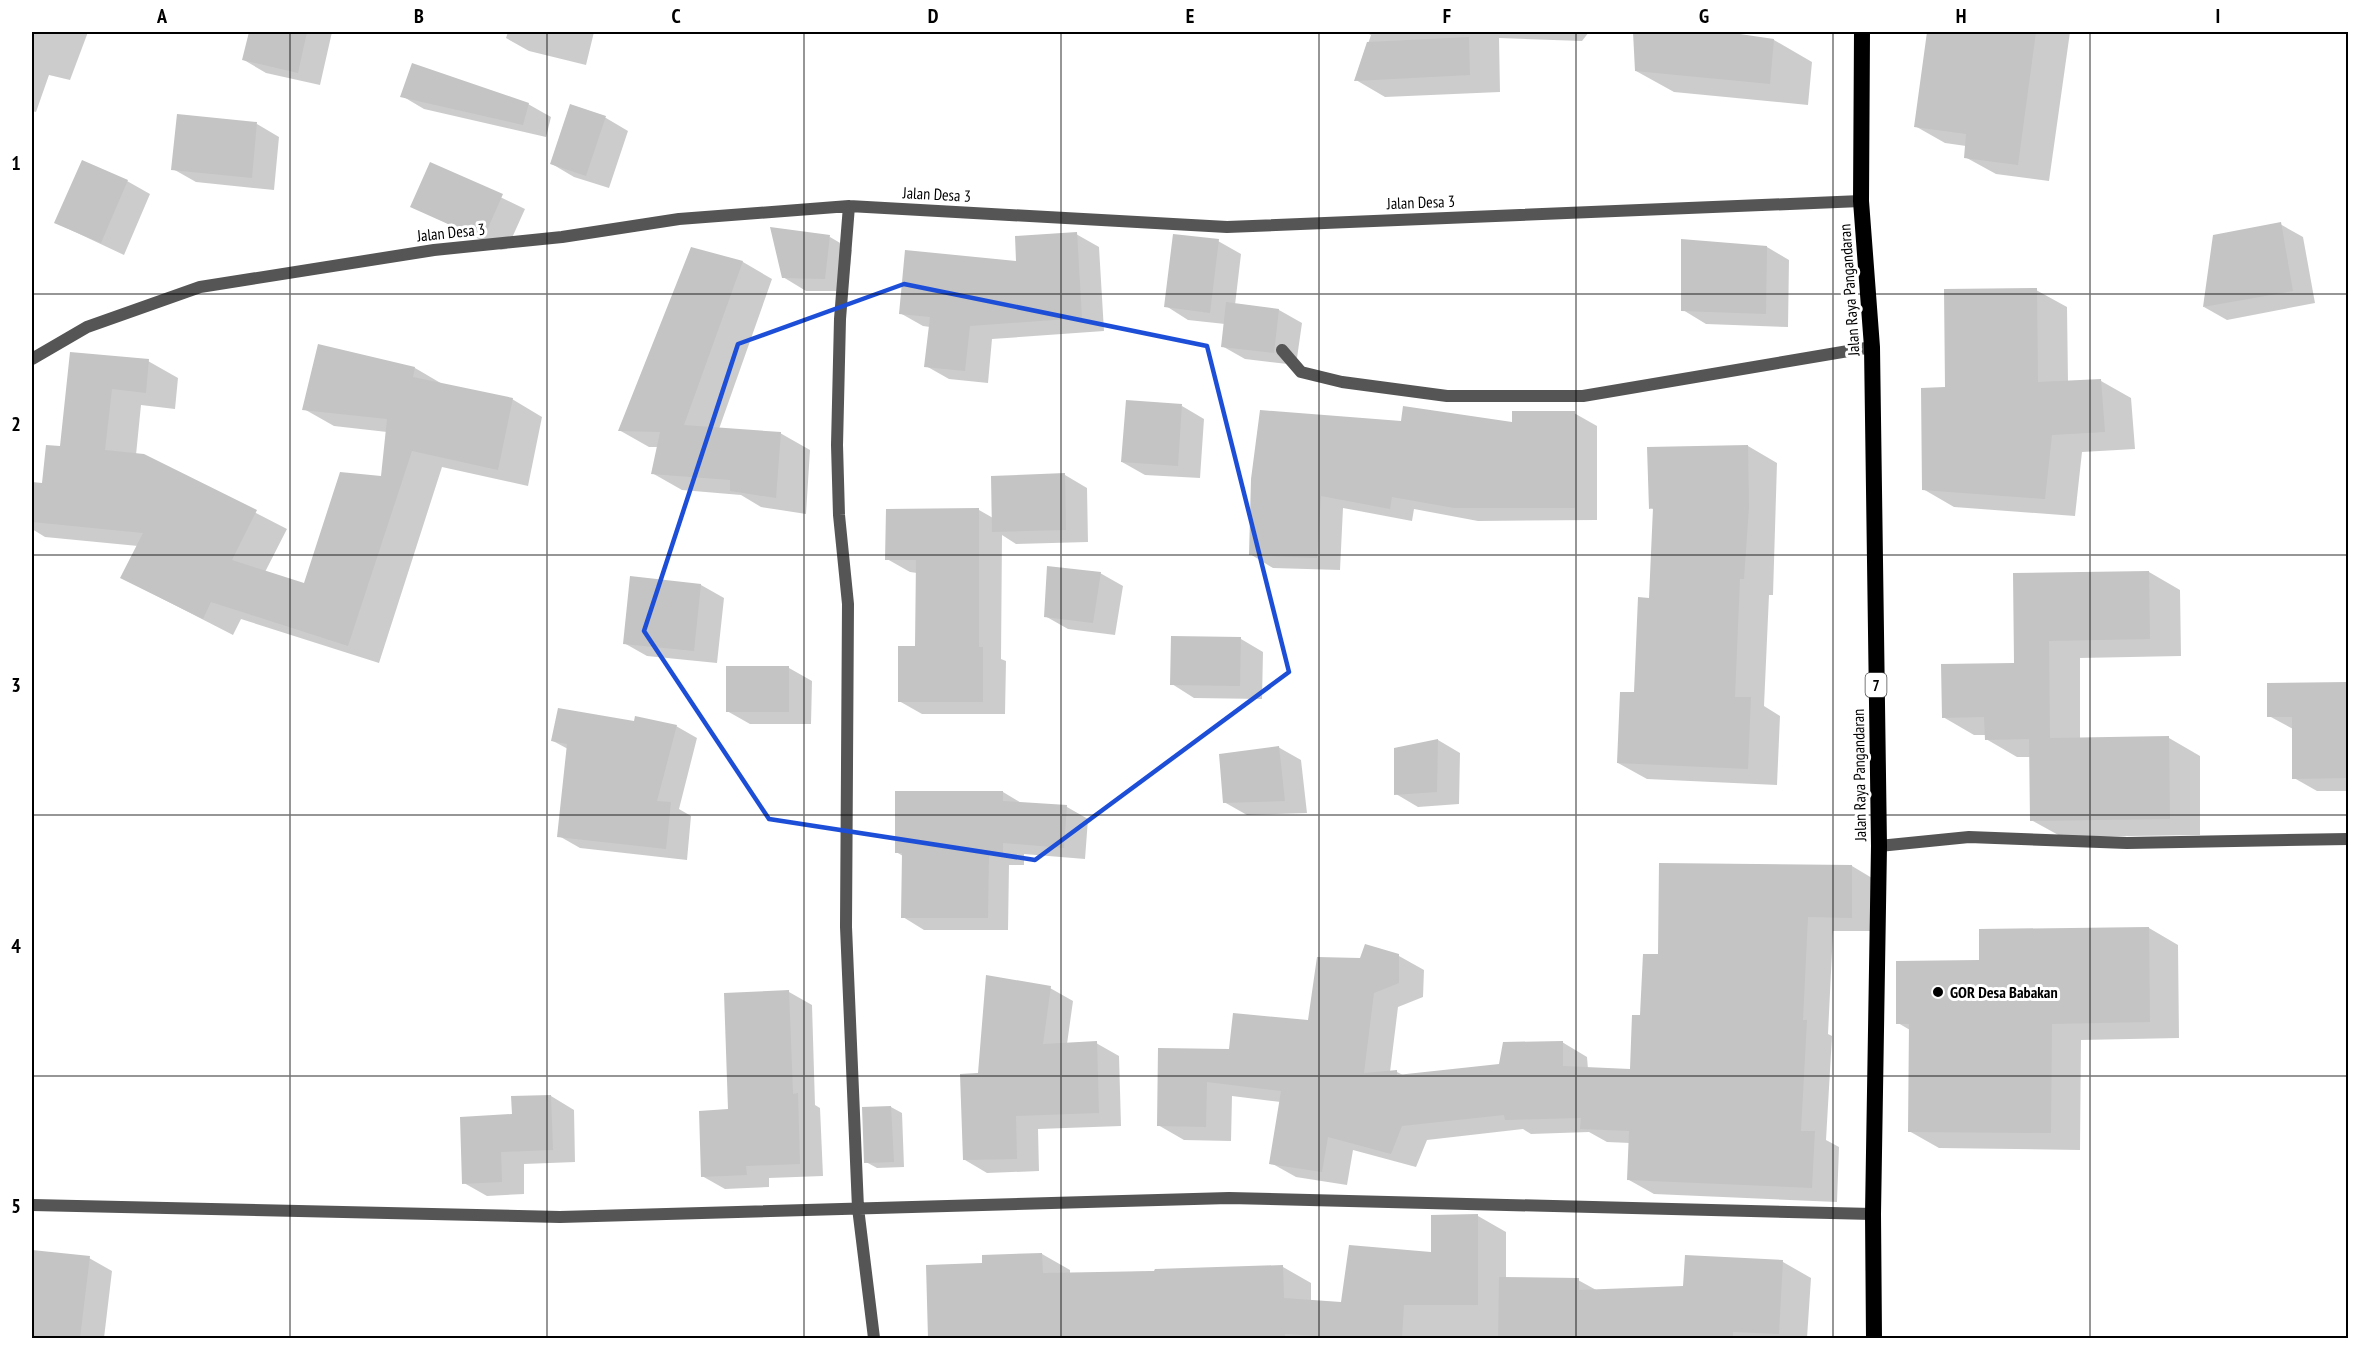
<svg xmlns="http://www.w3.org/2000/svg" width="2380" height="1370" font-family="'PT Sans Narrow',sans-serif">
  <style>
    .shadow { fill: #0003 }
    .building { fill: #c4c4c4 }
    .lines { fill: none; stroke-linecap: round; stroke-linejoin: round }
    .minor { stroke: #555; stroke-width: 12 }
    .trunk { stroke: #000; stroke-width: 16 }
    .marked { fill: none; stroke: #1d4ed8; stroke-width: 4.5; stroke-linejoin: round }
    .grid { fill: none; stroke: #000; stroke-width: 1.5; stroke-opacity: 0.55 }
    .poi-dot { fill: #000; stroke: #fff; stroke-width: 2 }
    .labels { text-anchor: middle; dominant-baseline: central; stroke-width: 6; stroke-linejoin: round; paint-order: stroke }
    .shield { fill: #fff; stroke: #4c4c4c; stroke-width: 1.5 }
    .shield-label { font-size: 15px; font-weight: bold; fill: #000 }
    .street-label { font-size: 16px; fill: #000; stroke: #fff }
    .poi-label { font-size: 16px; font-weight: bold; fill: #000; stroke: #fff; text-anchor: start }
    .neatline { fill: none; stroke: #000; stroke-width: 2 }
    .grid-label { font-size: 20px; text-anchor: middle; font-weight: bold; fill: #000 }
  </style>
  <rect width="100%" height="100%" fill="#fff"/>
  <!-- shadow -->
  <path class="shadow" d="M32 32H88L70 80 49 75 36 112 32 111Z
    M250 32H332L320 85 266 73 244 60Z
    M508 32H594L586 65 529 51 506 38Z
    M1365 32H1589L1582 41 1499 38 1500 92 1385 97 1356 80 1371 35Z
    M1634 32H1716L1774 40 1812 62 1808 105 1674 92 1636 71Z
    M1928 32H2070L2049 181 1996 174 1965 157 1966 146 1945 143 1915 126Z
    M402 96 528 104 551 117 546 137 424 109Z
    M571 106 606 118 628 131 609 188 574 177 552 164Z
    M257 124 279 137 274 190 196 182 173 169Z
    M431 164 525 209 507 249 501 250 412 206Z
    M127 181 150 194 124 255 56 223Z
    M2280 224 2303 237 2315 303 2227 320 2204 307Z
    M1076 234 1099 247 1104 331 992 339 988 383 949 379 926 366 930 327 923 326 900 313 1018 263Z
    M830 237 852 250 847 291H806L783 277Z
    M1218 241 1241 254 1235 305 1279 310 1302 323 1296 365 1245 359 1222 346 1225 324 1188 320 1166 306Z
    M1767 247 1789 260 1788 327 1706 324 1683 310Z
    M692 249 743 262 772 279 719 429 780 433 810 450 806 514 761 507 741 495 682 490 652 473 658 447H649L619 430Z
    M2036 290 2067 307 2068 382 2101 381 2131 398 2135 449 2082 452 2075 516 1954 507 1923 489Z
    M71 354 148 361 178 378 175 409 141 405 136 455H144L287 529 265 572 305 585 382 477 387 432 334 426 304 409 415 368 444 385 512 399 542 417 528 486 442 467 379 663 241 619 233 635 122 578 138 546 45 537 32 529V483L44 485 62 448Z
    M1182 406 1204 419 1200 478 1145 475 1122 462Z
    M1574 413 1597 426V520L1478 521 1414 509 1412 521 1343 508 1340 570 1273 568 1250 554 1403 422 1513 424Z
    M1748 446 1777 463 1773 595H1769L1764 706 1780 716 1777 785 1647 779 1618 763 1636 694 1650 599 1655 510 1650 508Z
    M1065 475 1087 488 1088 542 1016 544 1002 535 1001 659 1006 661 1005 714H922L899 701 917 648V573L910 572 887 559 979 510 993 518Z
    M2149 572 2180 590 2181 656 2080 658V739L2169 738 2200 756V835L2062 837 2031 820 2030 757H2017L1986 739V735H1974L1943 717 2016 665 2015 574Z
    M1100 573 1123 586 1115 635 1068 629 1045 616Z
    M631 578 701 585 724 598 717 663 647 656 624 643Z
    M1241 639 1263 652 1262 699 1194 698 1172 684Z
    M789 668 812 681 811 724H750L727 711Z
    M2348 683V791H2317L2294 778 2293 729 2269 716Z
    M635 723 676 726 697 738 679 809 691 816 687 860 580 848 559 836 568 749 553 741Z
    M1438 740 1460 753 1459 804 1418 807 1396 794Z
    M1278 747 1301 760 1307 813 1247 815 1224 802Z
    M896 792H1003L1023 804 1067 807 1088 819 1085 859 1024 854V865H1009L1008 930H924L903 917V856L896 852Z
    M1852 866 1877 881V931H1833L1828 1034 1832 1036 1826 1140 1839 1147 1837 1202 1654 1194 1629 1180 1630 1143 1607 1142 1589 1132 1531 1134 1523 1129 1427 1140 1416 1167 1353 1150 1347 1185 1296 1177 1271 1163 1281 1102 1232 1096 1231 1141 1184 1140 1158 1125 1231 1051 1309 1021 1361 959 1399 956 1424 970 1423 997 1398 1007 1390 1072H1397L1405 1076 1500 1066 1562 1042 1587 1057 1588 1069 1631 1071 1641 1017 1659 956Z
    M2149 928 2178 945 2179 1038 2081 1040 2080 1150 1939 1148 1909 1131 1910 1030 1898 1023 1981 962Z
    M1050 988 1073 1001 1067 1044 1096 1043 1119 1056 1121 1126 1038 1129 1039 1171 987 1173 965 1160Z
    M789 992 812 1005 815 1105 820 1108 823 1176 769 1178V1187L725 1189 702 1176 730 1111Z
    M551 1096 574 1110 575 1162 524 1164V1194L487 1196 464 1183 513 1116Z
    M891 1107 902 1113 904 1167 877 1168 866 1162Z
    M1478 1216 1506 1232V1279L1578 1280 1598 1291 1685 1287 1783 1262 1811 1278 1807 1338H929L928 1266 983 1264 1042 1254 1070 1270V1274L1283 1267 1311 1283V1301L1343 1304 1432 1253Z
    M32 1252 89 1258 112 1271 104 1338H32Z"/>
  <!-- building -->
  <path class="building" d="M249 32H307L298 73 242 60Z
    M1633 32H1726L1774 39 1770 84 1635 71Z
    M1927 32H2036L2018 165 1964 158 1966 134 1914 127Z
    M1469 37 1470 75 1354 81 1367 42Z
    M412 63 529 103 523 125 400 97Z
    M570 104 606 116 586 176 550 164Z
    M177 114 257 122 252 178 171 170Z
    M82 160 128 180 101 243 54 223Z
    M430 162 503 194 484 237H477L410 207Z
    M2281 222 2293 291 2203 307 2213 235Z
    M770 227 830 235 825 279 782 278Z
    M1077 232 1082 318 970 326 965 371 924 367 930 317 899 314 905 250 1016 261 1015 236Z
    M1173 234 1219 239 1210 313 1164 307Z
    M1681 239 1767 246 1766 314 1681 311Z
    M691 247 743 261 684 425 781 432 776 498 730 491V480L651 474 660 432 618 431Z
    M2037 288 2038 382 2101 379 2105 432 2052 435 2045 499 1922 490 1921 388 1945 387 1944 289Z
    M1226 302 1279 309 1274 353 1221 347Z
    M318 344 415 367 413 377 513 398 498 470 412 451 348 646 211 602 203 619 120 578 143 533 32 522V482L42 483 46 445 60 446 70 352 149 359 146 393 112 389 105 450 144 454 257 510 232 560 304 583 340 472 381 476 387 419 302 410Z
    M1126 400 1182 404 1178 466 1121 462Z
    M1403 406 1512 422V411H1575V508H1454L1392 497 1390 509 1321 496 1317 558 1249 555 1251 479 1260 410 1401 421Z
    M1748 445 1749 507 1744 579H1740L1735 697H1751L1748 769 1617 763 1620 692H1634L1638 597 1649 598 1653 508 1649 509 1647 447Z
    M1065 473 1066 530 992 532 991 476Z
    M979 508V647H983V702H898V646H915L916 560H885L886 509Z
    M1047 566 1101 572 1093 623 1044 617Z
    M2149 571 2150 639 2049 641 2050 738 2169 736 2170 819 2030 821 2029 739 1985 740 1984 717 1942 718 1941 664 2014 663 2013 573Z
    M630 576 701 584 694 651 623 644Z
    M1171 636 1241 637 1240 686 1170 685Z
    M726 666H789V712H726Z
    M2349 682V778L2292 779V717H2267V683Z
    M558 708 634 721 635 716 677 725 657 801 671 802 666 849 557 837 567 744 551 741Z
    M1438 739 1437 792 1394 795V748Z
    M1279 746 1285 801 1223 803 1219 754Z
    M895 791H1003V801L1067 805 1064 848 1003 843V853H989L988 918H901L902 853H895Z
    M1659 863 1852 865V918L1808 917 1803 1020H1807L1801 1131H1815L1812 1188 1627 1180 1629 1131 1580 1129 1581 1118 1505 1120 1504 1115 1402 1126 1391 1154 1328 1137 1322 1172 1269 1164 1281 1091 1207 1082 1206 1127 1157 1126 1158 1048 1229 1049 1233 1013 1308 1020 1317 957 1360 958 1365 944 1399 954V983L1374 993 1364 1073 1397 1070V1075L1499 1064 1503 1042 1563 1041V1066L1630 1069 1632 1015H1640L1643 954H1658Z
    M2149 927 2150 1022 2052 1024 2051 1133 1908 1132 1909 1024H1896V961L1979 960V929Z
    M986 975 1051 986 1043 1044 1097 1041 1099 1113 1016 1116 1017 1159 963 1160 960 1074 978 1073Z
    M789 990 793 1094 798 1093 800 1164 746 1166 747 1175 701 1177 699 1111 728 1109 724 993Z
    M551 1095 553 1150 501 1152 502 1182 462 1184 460 1117 512 1114 511 1096Z
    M891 1106 894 1162 864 1163 862 1107Z
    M1478 1214V1305H1404L1402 1338H1349L1285 1334V1338H928L926 1265 982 1263V1255L1042 1253 1043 1273 1154 1271 1155 1269 1283 1265 1284 1298 1341 1302 1349 1245 1431 1252V1215Z
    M32 1250 90 1256 80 1338H32Z
    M1685 1255 1783 1260 1779 1334 1733 1332V1338H1498L1499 1277 1579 1278V1290L1683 1286Z"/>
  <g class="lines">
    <!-- minor -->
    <path class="minor" d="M849 206 840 319 837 445 839 515 848 604 846 927 858 1208 874 1338
      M1282 350 1301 372 1342 382 1447 396H1583L1872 347
      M32 359 87 327 200 287 434 250 562 237 679 219 849 206 1227 227 1861 201
      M1879 846 1969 837 2127 843 2348 839
      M32 1205 560 1217 1229 1198 1873 1214"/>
    <!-- trunk -->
    <path class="trunk" d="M1862 32 1861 201 1872 347 1879 846 1873 1214 1874 1338"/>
  </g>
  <!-- marked area -->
  <path class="marked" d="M904 284 1207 346 1289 672 1035 860 769 819 644 631 738 344Z"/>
  <!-- grid -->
  <path class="grid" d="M290 32V1338M547 32V1338M804 32V1338M1061 32V1338M1319 32V1338M1576 32V1338M1833 32V1338M2090 32V1338M32 294H2348M32 555H2348M32 815H2348M32 1076H2348"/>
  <!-- markers -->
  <circle class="poi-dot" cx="1938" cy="992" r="6"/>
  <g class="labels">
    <!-- shield labels -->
    <rect class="shield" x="1865.5" y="673" width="21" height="24" rx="4.5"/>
    <g class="shield-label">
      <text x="1876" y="685">7</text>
    </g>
    <!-- street labels -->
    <g class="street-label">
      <text transform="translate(937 194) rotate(3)">Jalan Desa 3</text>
      <text transform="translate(1421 202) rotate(-2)">Jalan Desa 3</text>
      <text transform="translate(451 232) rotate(-6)">Jalan Desa 3</text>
      <text transform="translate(1849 290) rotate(-94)">Jalan Raya Pangandaran</text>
      <text transform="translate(1859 775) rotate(-91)">Jalan Raya Pangandaran</text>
    </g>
    <!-- poi labels -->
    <g class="poi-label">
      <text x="1950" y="992">GOR Desa Babakan</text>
    </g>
  </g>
  <!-- border -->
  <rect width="2380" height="1370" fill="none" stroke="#ffffff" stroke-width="66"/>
  <rect x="33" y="33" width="2314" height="1304" class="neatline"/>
  <g class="grid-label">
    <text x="162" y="23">A</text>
    <text x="419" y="23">B</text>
    <text x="676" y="23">C</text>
    <text x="933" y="23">D</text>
    <text x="1190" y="23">E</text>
    <text x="1447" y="23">F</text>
    <text x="1704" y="23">G</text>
    <text x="1961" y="23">H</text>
    <text x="2218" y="23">I</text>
    <text x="16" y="170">1</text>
    <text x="16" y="431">2</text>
    <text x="16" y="692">3</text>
    <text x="16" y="953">4</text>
    <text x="16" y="1213">5</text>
  </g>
</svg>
